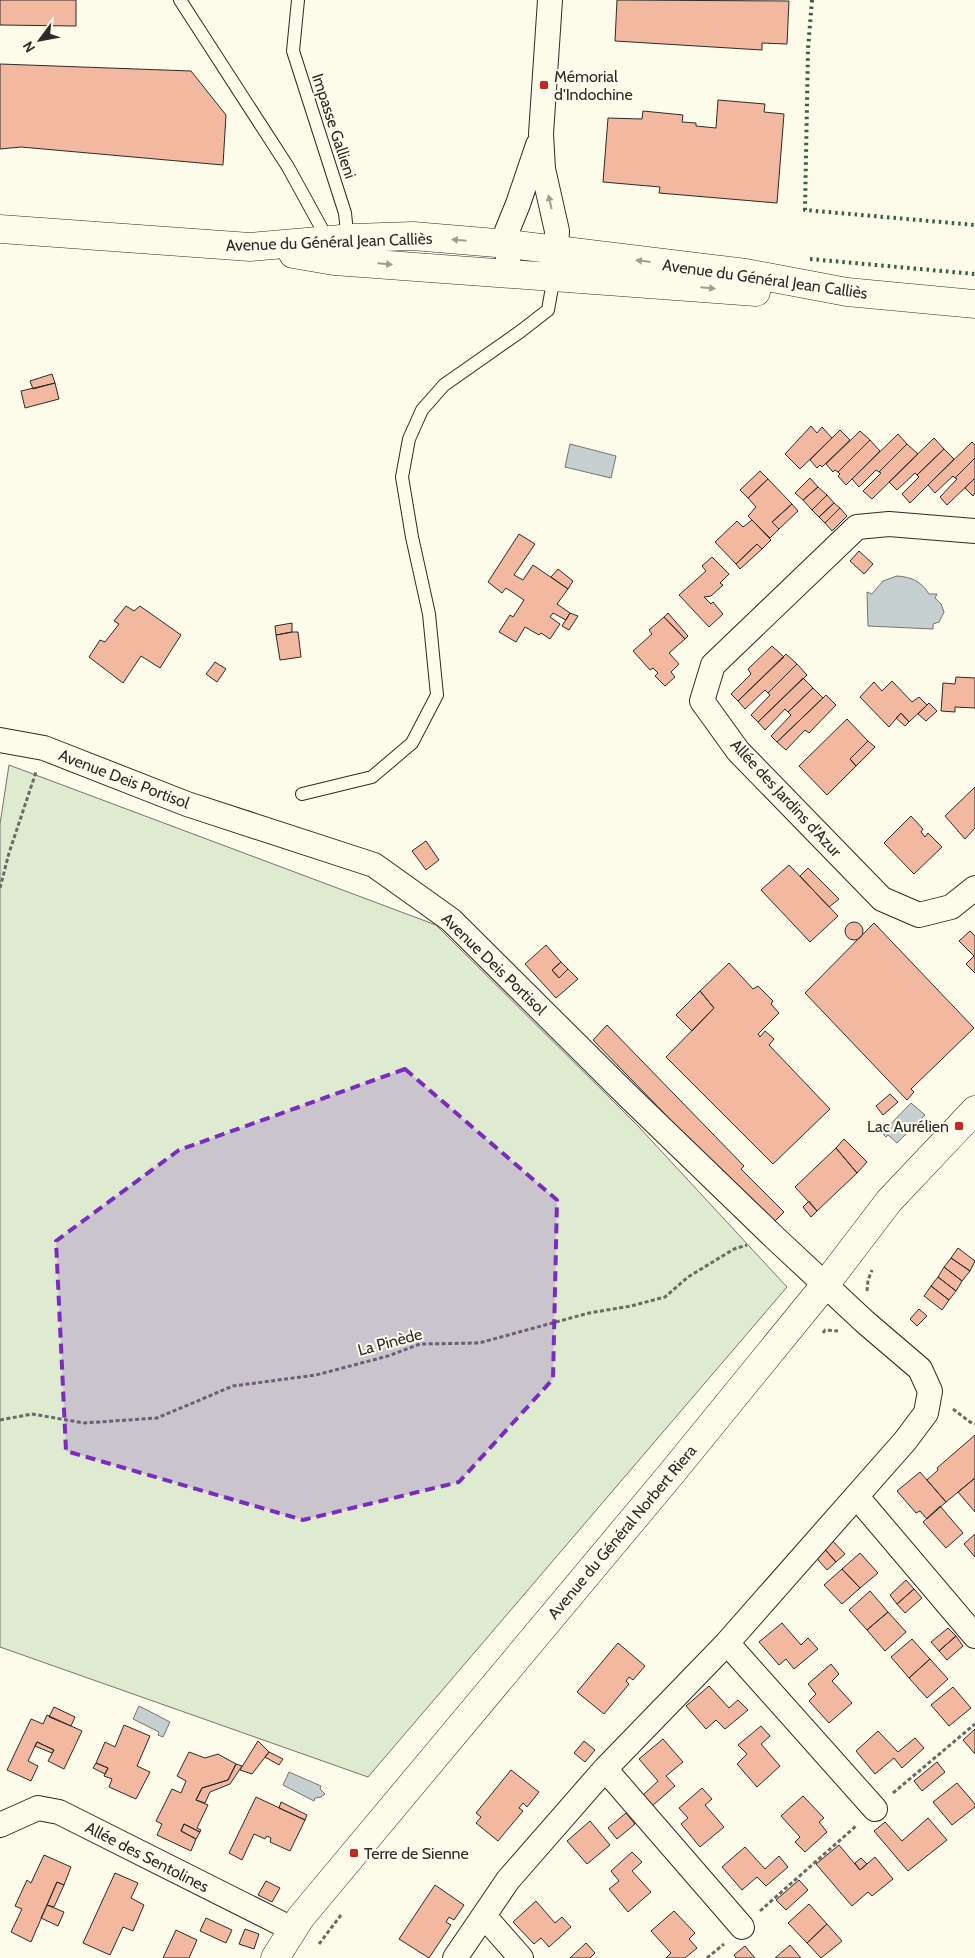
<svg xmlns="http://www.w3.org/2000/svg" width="975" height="1958" font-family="Cabin,sans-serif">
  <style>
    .green { fill: #deebd1; stroke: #74746e }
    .water { fill: #c7d0d0; stroke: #74746e }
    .building { fill: #f2b8a0; stroke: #2b2b2b }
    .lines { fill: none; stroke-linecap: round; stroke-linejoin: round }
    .lane-casing { stroke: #2b2b2b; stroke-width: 14 }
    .street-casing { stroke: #2b2b2b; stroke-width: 26 }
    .secondary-casing { stroke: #2b2b2b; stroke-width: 29 }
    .primary-casing { stroke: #2b2b2b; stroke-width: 29 }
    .path { stroke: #6a6964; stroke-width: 3; stroke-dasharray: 4 2.5; stroke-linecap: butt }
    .lane { stroke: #fdfbea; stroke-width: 12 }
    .street { stroke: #fdfbea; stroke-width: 24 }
    .secondary { stroke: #fdfbea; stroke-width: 28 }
    .primary { stroke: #fdfbea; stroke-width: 28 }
    .hedge { stroke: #34623c; stroke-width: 4; stroke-dasharray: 2.5 4; stroke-linecap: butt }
    .oneway { fill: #9e9d94 }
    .marked { fill: #7b2cbf; fill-opacity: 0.2; stroke: #7b2cbf; stroke-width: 4; stroke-dasharray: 10 6; stroke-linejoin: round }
    .poi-dot { fill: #c62828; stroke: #fdfbea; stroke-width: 2 }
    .labels { text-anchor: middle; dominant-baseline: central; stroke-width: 4; stroke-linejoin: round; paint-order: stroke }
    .poi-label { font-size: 16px; fill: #2b2b2b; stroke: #fdfbea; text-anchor: start }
    .street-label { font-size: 16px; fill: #2b2b2b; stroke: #fdfbea }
  </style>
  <rect width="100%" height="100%" fill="#fdfbea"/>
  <!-- green -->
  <path class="green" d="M9 765 436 925 638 1126 787 1287 368 1777 0 1647V824Z"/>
  <!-- water -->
  <path class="water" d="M570 444 616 456 611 478 565 467Z
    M897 576C911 577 921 581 929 594H937L935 598 941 604 944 612 939 622 933 624V629L868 626 867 592 872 594 883 581Z
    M911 1103 925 1115 897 1143 888 1135 886 1137 882 1133Z
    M139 1706 170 1722 163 1737 158 1735 159 1732 133 1719Z
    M289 1772 321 1786 320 1789 325 1794 321 1797 315 1798 314 1801 283 1785Z"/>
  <!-- building -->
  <path class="building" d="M0 0H76V26L0 25Z
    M617 0 789 1 787 44 762 43V50L615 41Z
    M0 64 191 71 226 115 223 165 21 147 0 149Z
    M718 100 765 104 764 112 784 114 777 203 659 193 660 187 603 182 608 118 642 119 643 111 683 115 682 122 696 123V126L716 128Z
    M52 374 55 383 33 389 30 381Z
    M55 383 59 399 25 408 21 391Z
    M811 426 817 433 822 427 832 438 800 469 785 454Z
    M840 430 850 440 822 467 820 465 817 468 810 460Z
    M860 431 870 440 838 472 835 470 833 472 826 464Z
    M898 434 907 444 879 472 876 470 859 487 852 479Z
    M934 438 944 449 917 475 915 473 897 490 889 482Z
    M870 440 880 451 846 485 838 476 840 474 838 472Z
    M972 442 975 445V458L955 478 953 476 935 493 928 485Z
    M907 444 918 454 872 499 863 491 881 473 879 472Z
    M944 449 954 459 910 503 902 494 919 477 917 475Z
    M975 458V478L947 505 940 497 957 479 955 478Z
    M760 471 768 479 748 498 740 490Z
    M810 478 818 487 803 500 795 493Z
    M975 478V493L973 496 965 488Z
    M768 479 792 504 772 522 779 529 770 538 748 516 756 507 748 498Z
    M818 487 827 495 812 510 803 500Z
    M827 495 834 503 819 517 812 510Z
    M834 503 840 508 825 523 819 517Z
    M792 504 798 511 779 529 772 522Z
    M840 508 847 516 832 531 825 523Z
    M752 520 771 540 762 549 757 544 736 564 715 542 737 521 743 527Z
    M519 534 535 544 514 575 523 580 533 565 568 589 557 604 570 613 566 620 553 613 550 617 560 624 550 639 541 633 539 635 525 627 516 642 499 632 510 615 513 617 524 600 506 588 502 593 488 582Z
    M757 544 762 549 740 569 736 564Z
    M859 551 873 564 864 574 850 561Z
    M712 557 729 574 720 583 723 585 711 596 704 597 711 604 713 602 723 614 709 627 679 595 706 571 702 566Z
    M558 569 573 581 568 589 551 577Z
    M126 606 134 611 140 606 181 635 160 668 141 656 123 683 89 657 100 640 105 642 119 624 114 621Z
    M570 613 578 616 569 630 562 626Z
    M668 613 688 636 685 639 664 617Z
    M664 617 685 639 669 653 679 664 671 672 675 677 665 686 655 676 658 673 653 668 650 670 633 651 652 634 649 630Z
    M292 623V632L276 635 275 626Z
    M292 632H298L301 657 280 660 276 635Z
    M772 646 784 657 738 701 731 694 751 674 748 669Z
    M786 654 797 664 768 693 765 690 745 709 738 701Z
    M215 662 226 669 217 682 206 674Z
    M797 664 807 675 758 722 751 715 770 695 768 693Z
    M956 677 975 678V708L955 707V712L941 711 943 683 955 684Z
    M803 678 813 688 788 712 785 709 765 730 758 722Z
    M892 681 912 702 919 697 927 705 909 722 901 713 889 727 860 697 874 682 882 691Z
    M813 688 823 698 777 742 771 736 791 715 788 712Z
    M826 695 836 705 809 733 805 730 786 750 777 742Z
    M929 703 937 711 926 721 918 714Z
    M901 713 909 722 905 726 896 718Z
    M847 719 868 741 850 759 856 766 827 795 799 766Z
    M868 741 875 747 856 766 850 759Z
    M975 787V828L965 839 945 816Z
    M911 816 923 829 921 832 925 837 928 833 942 847 914 874 884 843Z
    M426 841 439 860 426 870 412 851Z
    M789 865 838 916 810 942 761 890Z
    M808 868 839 899 829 907 800 876Z
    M845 931a9 9 0 1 1 18 0a9 9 0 1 1-18 0Z
    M874 923 974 1028 911 1089 914 1092 907 1100 805 993Z
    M970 931 975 936V973L966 964 974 956 959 941Z
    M546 945 561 962 552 970 559 978 568 969 578 979 556 998 525 964Z
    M561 962 568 969 559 978 552 970Z
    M729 963 753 989 758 986 773 1001 771 1004 779 1013 758 1034 760 1037 765 1031 774 1039 769 1045 830 1109 773 1164 666 1057 714 1008 700 991Z
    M700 991 714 1008 692 1031 676 1015Z
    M607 1025 744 1166 741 1169 784 1212 772 1224 593 1040Z
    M890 1094 898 1102 883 1115 876 1106Z
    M844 1139 867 1162 857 1173 836 1148Z
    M836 1148 857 1173 817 1211 795 1187Z
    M809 1201 817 1211 811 1217 803 1207Z
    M958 1248 975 1261 970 1271 951 1258Z
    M951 1258 970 1271 962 1281 944 1267Z
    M944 1267 962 1281 956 1291 938 1277Z
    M938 1277 956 1291 949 1300 931 1286Z
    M931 1286 949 1300 942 1310 924 1296Z
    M919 1309 927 1316 917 1326 910 1319Z
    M975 1435V1478L946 1502 927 1480 938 1470 937 1468Z
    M920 1472 946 1502 927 1519 920 1511 916 1513 897 1491Z
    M975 1478V1512L958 1492Z
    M940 1506 963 1533 946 1548 923 1522Z
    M975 1534V1557L964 1544Z
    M830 1538 845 1554 836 1562 821 1545Z
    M821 1545 836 1562 827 1570 812 1553Z
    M860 1553 878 1573 860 1588 842 1569Z
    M842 1569 860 1588 842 1604 824 1585Z
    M906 1580 914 1589 897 1604 890 1595Z
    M914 1589 922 1598 905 1613 897 1604Z
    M870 1591 888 1612 867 1630 849 1610Z
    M888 1612 906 1632 885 1651 867 1630Z
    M782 1623 801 1645 808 1638 818 1649 794 1669 786 1659 779 1665 759 1642Z
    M948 1628 956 1636 939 1651 931 1642Z
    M956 1636 963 1646 947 1660 939 1651Z
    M912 1639 930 1659 909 1678 891 1657Z
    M618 1643 645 1666 633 1680 629 1677 626 1681 629 1684 604 1714 577 1692Z
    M930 1659 948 1679 927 1698 909 1678Z
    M831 1664 839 1674 832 1681 852 1703 829 1723 809 1701 816 1694 808 1684Z
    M709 1686 729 1708 738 1700 748 1710 725 1729 716 1720 706 1729 686 1706Z
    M953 1687 971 1708 949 1726 931 1705Z
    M54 1707 75 1717 71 1726 49 1717Z
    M47 1715 82 1731 64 1769 48 1761 54 1750 37 1742 28 1761 38 1766 31 1781 7 1770 31 1719 43 1724Z
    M124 1725 150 1736 137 1766 150 1772 136 1799 109 1787 112 1779 104 1776 108 1768 96 1763 105 1742 115 1747Z
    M761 1726 770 1736 761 1744 780 1766 757 1787 737 1764 747 1754 738 1745Z
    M975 1729V1754L963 1740Z
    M878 1731 898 1752 915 1738 924 1748 902 1768 894 1758 875 1774 856 1751Z
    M663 1739 683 1762 666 1776 675 1786 652 1806 643 1795 658 1781 639 1759Z
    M258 1741 269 1752 252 1774 240 1770Z
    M584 1741 595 1750 585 1762 574 1753Z
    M37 1742 54 1750 52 1753 35 1746Z
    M189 1752 205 1758 218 1754 236 1764 228 1780 202 1788 196 1800 208 1805 197 1828 201 1830 200 1832 184 1824 181 1831 196 1839 191 1851 157 1835 162 1824 156 1821 172 1789 181 1793 186 1781 177 1776Z
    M269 1752 283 1759 279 1765 265 1757Z
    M937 1762 945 1772 922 1791 914 1781Z
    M96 1763 108 1768 105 1774 93 1768Z
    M236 1764 242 1766 230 1784 210 1792 205 1803 196 1800 202 1788 228 1780Z
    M511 1770 539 1792 527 1807 523 1803 519 1808 523 1811 498 1841 476 1823 481 1817 476 1813Z
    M957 1783 975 1804V1807L952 1825 933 1802Z
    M702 1788 712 1799 705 1805 724 1827 700 1847 681 1824 688 1818 679 1808Z
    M803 1796 824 1818 819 1822 827 1832 805 1852 795 1842 800 1837 781 1816Z
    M256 1797 305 1820 290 1851 270 1842 271 1838 267 1836 265 1839 254 1834 242 1860 229 1853Z
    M281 1802 307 1815 305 1820 279 1808Z
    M626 1813 635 1824 617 1839 608 1828Z
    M928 1818 947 1840 908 1871 874 1831 885 1822 902 1841Z
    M590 1821 610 1845 587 1864 567 1841Z
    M184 1824 200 1832 196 1839 181 1831Z
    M839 1845 860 1870 875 1857 893 1879 872 1896 868 1892 852 1906 816 1864Z
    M745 1847 765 1869 779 1856 788 1867 766 1886 757 1877 742 1890 722 1867Z
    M632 1852 642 1862 632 1871 651 1892 628 1912 609 1889 619 1881 611 1871Z
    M44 1855 71 1867 64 1885 57 1882 31 1942 11 1932 22 1909 15 1906 27 1880 31 1883Z
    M861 1858 867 1864 860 1870 855 1863Z
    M115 1873 138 1883 131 1898 144 1905 133 1931 123 1927 110 1955 83 1943Z
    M799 1880 808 1890 786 1910 776 1900Z
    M266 1881 280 1888 272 1902 258 1895Z
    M57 1882 64 1885 54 1907 47 1905Z
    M435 1885 464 1905 454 1920 449 1917 446 1922 451 1925 429 1958 399 1939Z
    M536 1901 555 1923 562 1917 571 1927 549 1947 541 1938 534 1944 513 1922Z
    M809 1904 827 1924 807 1943 788 1923Z
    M47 1905 64 1912 58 1926 41 1918Z
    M674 1911 695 1933 689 1939 697 1948 685 1958H666L671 1953 651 1931Z
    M206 1918 232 1930 226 1943 200 1931Z
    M827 1924 842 1941 821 1958 807 1943Z
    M245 1929 259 1934 254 1949 239 1944Z
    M176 1930 197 1940 189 1958H163Z
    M586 1943 595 1953 590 1958H570Z
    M790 1945 801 1958H775Z
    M745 1946 755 1958H736L734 1955Z"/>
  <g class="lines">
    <defs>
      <path id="lane" d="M180 0 288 167 328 240
        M298 0 293 51 345 213 348 242
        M302 794 372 777 412 743 437 695 429 614 412 537 402 477 409 439 422 410 444 385 521 331 548 310 554 276"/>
      <path id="street" d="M550 0 541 134 543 169 557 231 555 267
        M508 261 507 231 518 204 538 145
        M975 531 889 524 857 527 713 665 702 701 738 751 882 899 919 915 951 907 975 888
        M0 740 44 748 187 804 374 865 451 920 625 1093 775 1238 865 1322 920 1369 930 1391 926 1413 905 1441 727 1643 605 1769 508 1880 455 1958
        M857 1497 975 1636
        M727 1643 875 1809
        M605 1769 742 1927
        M0 1825 38 1808 59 1812 292 1929
        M484 1916 521 1958"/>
      <path id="secondary" d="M275 1958 301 1917 671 1474 825 1285 889 1201 975 1110"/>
      <path id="primary" d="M0 229 250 247 353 238 413 236 508 244 746 273 847 292 975 304
        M293 254 334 261 756 292"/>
    </defs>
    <!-- lane casing -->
    <use href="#lane" class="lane-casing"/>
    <!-- street casing -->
    <use href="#street" class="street-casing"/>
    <!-- secondary casing -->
    <use href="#secondary" class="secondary-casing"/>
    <!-- primary casing -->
    <use href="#primary" class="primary-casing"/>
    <!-- path -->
    <path class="path" d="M0 888 9 853 36 772
      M867 1291 868 1280 872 1270
      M823 1333 825 1330 838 1331
      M953 1409 970 1422 975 1424
      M0 1420 32 1414 84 1423 157 1418 233 1386 316 1375 388 1356 420 1344 479 1343 589 1313 631 1306 665 1297 688 1277 734 1249 747 1245
      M893 1793 975 1724
      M760 1911 856 1826
      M319 1944 341 1915
      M707 1958 724 1944"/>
    <!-- lane -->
    <use href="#lane" class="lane"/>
    <!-- street -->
    <use href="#street" class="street"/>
    <!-- secondary -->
    <use href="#secondary" class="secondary"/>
    <!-- primary -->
    <use href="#primary" class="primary"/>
    <!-- hedge -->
    <path class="hedge" d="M812 0 808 49 805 210 975 225
      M810 259 975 274"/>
  </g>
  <!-- one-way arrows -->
  <defs><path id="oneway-solid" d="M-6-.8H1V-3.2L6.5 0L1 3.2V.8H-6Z" transform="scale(1.25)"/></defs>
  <g class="oneway">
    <use href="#oneway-solid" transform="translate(550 202) rotate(-103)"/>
    <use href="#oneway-solid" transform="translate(459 240) rotate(-175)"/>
    <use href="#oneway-solid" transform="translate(643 261) rotate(-173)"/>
    <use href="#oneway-solid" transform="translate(385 264) rotate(5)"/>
    <use href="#oneway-solid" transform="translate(708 288) rotate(5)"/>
  </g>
  <!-- marked area -->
  <path class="marked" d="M405 1069 557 1200 553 1379 459 1482 303 1520 66 1451 56 1241 179 1150Z"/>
  <!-- markers -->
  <g class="poi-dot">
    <rect x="539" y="80" width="10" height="10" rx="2.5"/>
    <rect x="954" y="1121" width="10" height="10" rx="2.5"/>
    <rect x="349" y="1848" width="10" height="10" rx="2.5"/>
  </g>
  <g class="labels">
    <!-- poi labels -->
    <g class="poi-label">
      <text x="554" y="76">Mémorial<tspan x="554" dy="18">d'Indochine</tspan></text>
      <text x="949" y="1126" text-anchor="end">Lac Aurélien</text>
      <text x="364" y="1853">Terre de Sienne</text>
    </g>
    <!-- street labels -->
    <g class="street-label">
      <text transform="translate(334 126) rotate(72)">Impasse Gallieni</text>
      <text transform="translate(329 242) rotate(-2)">Avenue du Général Jean Calliès</text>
      <text transform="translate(765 279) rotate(8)">Avenue du Général Jean Calliès</text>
      <text transform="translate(124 779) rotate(21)">Avenue Deis Portisol</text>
      <text transform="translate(786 798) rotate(47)">Allée des Jardins d'Azur</text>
      <text transform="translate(494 964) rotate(44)">Avenue Deis Portisol</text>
      <text transform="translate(390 1342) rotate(-15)">La Pinède</text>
      <text transform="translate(622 1532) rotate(-50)">Avenue du Général Norbert Riera</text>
      <text transform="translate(147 1857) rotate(27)">Allée des Sentolines</text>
    </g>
  </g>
  <!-- north arrow -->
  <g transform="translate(40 40) rotate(238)" stroke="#fdfbea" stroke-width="4" paint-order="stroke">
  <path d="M0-4L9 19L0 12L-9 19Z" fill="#2b2b2b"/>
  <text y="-8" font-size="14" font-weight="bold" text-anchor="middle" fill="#2b2b2b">N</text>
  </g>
</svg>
